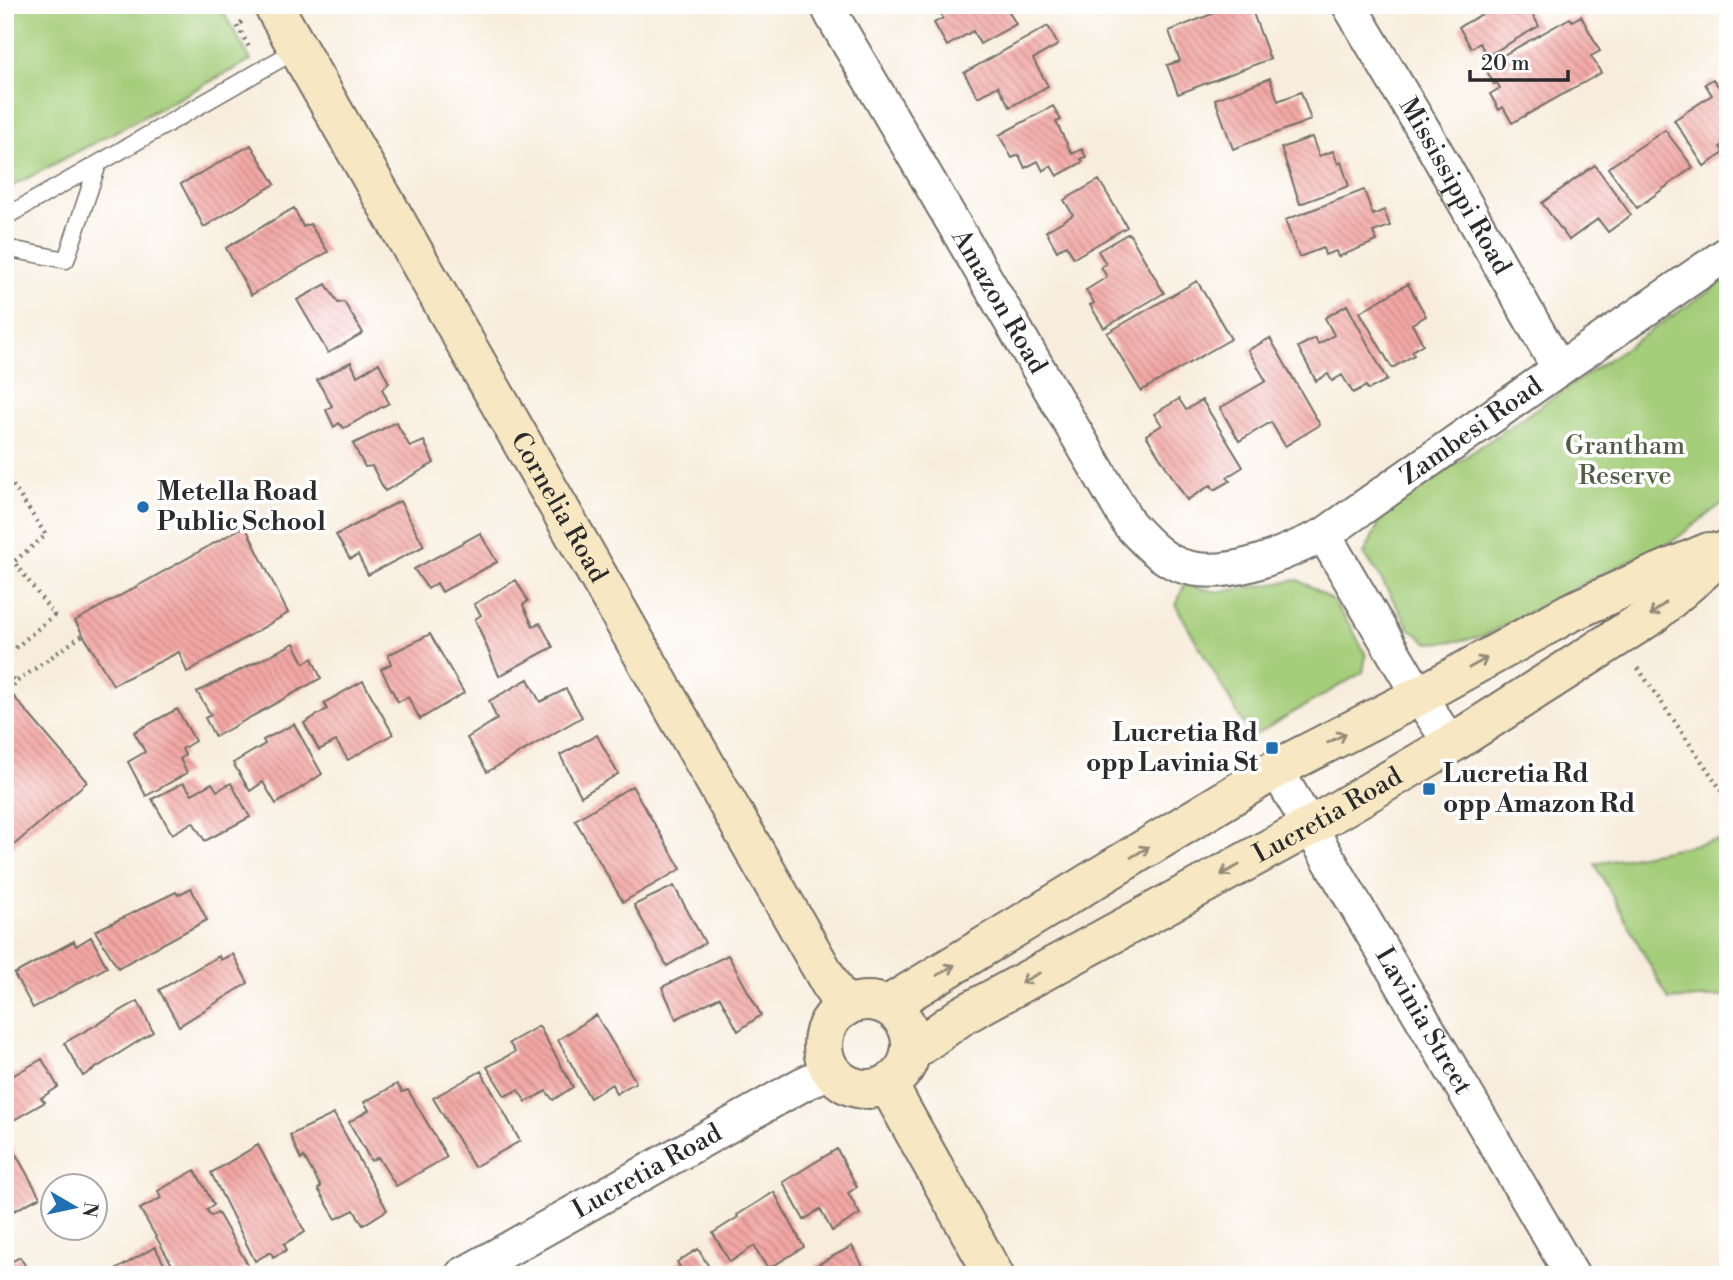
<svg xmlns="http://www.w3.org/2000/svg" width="1733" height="1280" font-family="'Libre Bodoni',serif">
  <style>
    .green { fill: #a5ce7a; stroke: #687c52; stroke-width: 2 }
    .building { fill: url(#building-back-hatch) }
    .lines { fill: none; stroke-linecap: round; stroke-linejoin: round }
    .lane-casing { stroke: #736f69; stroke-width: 19 }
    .street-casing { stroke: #736f69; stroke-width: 37 }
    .secondary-casing { stroke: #736f69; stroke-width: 42 }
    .path { stroke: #736f69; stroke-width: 4.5; stroke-dasharray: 2 5; stroke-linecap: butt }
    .lane { stroke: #fff; stroke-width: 16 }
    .street { stroke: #fff; stroke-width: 33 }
    .secondary { stroke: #f7e8c3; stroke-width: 38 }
    .oneway { stroke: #918a77 }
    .poi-dot { fill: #1f6fb2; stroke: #fff; stroke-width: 2.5 }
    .labels { text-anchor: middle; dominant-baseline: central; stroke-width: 7; stroke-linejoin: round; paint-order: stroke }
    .street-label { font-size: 26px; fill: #2b2b2b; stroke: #fff }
    .park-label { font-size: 26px; fill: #505c43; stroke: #fff }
    .poi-label { font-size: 26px; font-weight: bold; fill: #2b2b2b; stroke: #fff; text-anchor: start }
  </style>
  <defs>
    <pattern id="building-back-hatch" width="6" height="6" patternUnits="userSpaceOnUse" patternTransform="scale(1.75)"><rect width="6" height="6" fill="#f3a8a4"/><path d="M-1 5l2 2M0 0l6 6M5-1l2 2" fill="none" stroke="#c58986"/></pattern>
  </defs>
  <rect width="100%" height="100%" fill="#fff"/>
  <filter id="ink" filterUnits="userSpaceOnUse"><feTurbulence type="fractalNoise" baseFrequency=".0143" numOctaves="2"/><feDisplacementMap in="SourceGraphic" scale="14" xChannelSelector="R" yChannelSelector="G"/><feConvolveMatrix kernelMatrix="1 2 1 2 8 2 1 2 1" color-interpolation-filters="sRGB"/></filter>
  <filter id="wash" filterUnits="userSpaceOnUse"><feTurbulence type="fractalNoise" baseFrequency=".00686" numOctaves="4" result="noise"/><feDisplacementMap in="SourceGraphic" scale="28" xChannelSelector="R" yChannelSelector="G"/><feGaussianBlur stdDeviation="1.57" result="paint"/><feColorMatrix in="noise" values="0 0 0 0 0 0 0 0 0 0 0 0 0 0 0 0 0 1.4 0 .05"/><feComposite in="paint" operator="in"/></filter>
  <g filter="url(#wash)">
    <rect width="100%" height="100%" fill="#f8eddd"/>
    <!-- green -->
    <path class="green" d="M5 5H219L251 60 5 190Z
      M1728 278V499L1673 541 1592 579 1484 636 1458 641 1429 643 1410 629 1377 572 1364 554 1381 519 1414 492Z
      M1298 580 1315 589 1332 600 1351 627 1366 655 1363 672 1251 737 1176 606 1184 585 1219 592Z
      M1728 838V996L1669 1000 1595 864Z"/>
    <g id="blocks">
      <!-- building -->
      <path class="building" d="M939 5H1021L1009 12 1016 24 980 44 973 31 947 46 934 23 943 18 937 7Z
        M1222 5H1250L1270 59 1178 94 1167 65 1180 61 1169 31 1212 14 1211 9Z
        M1480 5H1527L1539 26 1487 56 1480 43 1471 48 1459 27 1484 13Z
        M1676 5H1693L1682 13Z
        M1717 5H1728V20Z
        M1581 16 1600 51 1591 56 1601 73 1512 123 1503 107 1499 110 1490 94 1500 88 1497 83 1494 84 1484 66 1570 18 1572 21Z
        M1048 26 1058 45 1033 59 1048 86 1010 107 998 86 978 97 964 73Z
        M1270 78 1278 101 1301 92 1311 120 1233 149 1215 99Z
        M1713 79 1719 87 1723 84 1728 91V142L1720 147 1724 153 1704 166 1674 120 1712 95 1705 84Z
        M1053 106 1061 120 1056 122 1072 154 1082 149 1086 157 1081 159 1083 162 1057 176 1051 166 1043 171 1038 161 1025 168 1019 155 1012 158 999 135Z
        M1665 130 1693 167 1637 208 1608 168Z
        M1312 137 1319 156 1333 151 1338 164 1341 162 1349 186 1300 204 1281 148Z
        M251 145 275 184 204 227 181 184Z
        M1595 165 1631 215 1608 232 1598 219 1569 240 1542 203Z
        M1099 180 1127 227 1074 258 1066 245 1057 251 1046 231 1073 215 1064 200Z
        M1364 190 1373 215 1384 210 1390 226 1373 232 1377 241 1338 257 1336 251 1325 255 1323 248 1299 257 1285 220Z
        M294 208 303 227 310 224 328 252 251 295 226 248Z
        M1129 233 1164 293 1104 328 1090 305 1094 303 1086 290 1107 277 1101 267 1106 264 1098 251Z
        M1197 281 1231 339 1141 391 1107 333Z
        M326 284 338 303 344 302 363 333 328 353 297 300Z
        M1408 284 1426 316 1412 324 1423 344 1412 351 1414 355 1392 368 1360 312Z
        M1347 305 1387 380 1368 390 1366 386 1353 393 1342 375 1332 381 1328 374 1316 381 1298 347 1315 338 1318 344 1334 335 1325 318Z
        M1270 338 1320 425 1285 446 1271 422 1239 441 1220 408 1266 381 1248 350Z
        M351 362 357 376 379 363 389 383 382 389 389 403 344 428 339 423 334 427 326 410 332 406 317 380Z
        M1179 399 1186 410 1202 400 1243 467 1227 477 1230 481 1214 490 1211 485 1187 500 1146 435 1162 425 1154 414Z
        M396 422 410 447 424 441 434 463 385 491 372 466 365 467 353 444Z
        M400 501 424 546 368 575 358 555 350 559 336 535Z
        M245 526 288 613 187 672 179 652 113 685 75 621Z
        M480 533 497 562 442 592 437 583 428 589 414 569Z
        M516 580 528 601 523 605 533 626 540 623 553 647 499 676 475 619 481 615 474 604Z
        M430 634 464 693 420 719 408 697 398 702 381 669 391 664 388 655Z
        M294 643 304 663 312 658 321 678 215 737 205 718 211 715 197 692Z
        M528 679 540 702 566 689 582 717 487 772 467 738 497 719 489 701Z
        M363 681 393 734 348 760 336 741 319 750 304 723 327 709 324 703Z
        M9 691 87 782 7 851 5 849V694Z
        M177 709 195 741 182 749 185 755 180 759 187 773 146 796 128 762 145 752 134 732Z
        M294 724 322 774 276 804 263 782 250 791 233 763 265 744 263 740Z
        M597 735 618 774 581 796 560 755Z
        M183 783 192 794 212 783 217 791 231 783 250 817 205 841 193 822 172 834 152 799Z
        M632 786 681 869 623 902 575 820Z
        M674 886 705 943 667 966 634 905Z
        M191 888 207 920 118 968 95 931 176 892 178 895Z
        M91 937 107 967 33 1008 14 974 74 941 76 946Z
        M233 954 248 983 179 1026 159 990 219 956 220 960Z
        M728 955 761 1015 738 1031 720 997 676 1019 662 987Z
        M138 1001 153 1032 83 1076 64 1043Z
        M596 1015 636 1082 616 1094 612 1084 590 1098 558 1040Z
        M539 1026 573 1087 553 1100 546 1091 526 1102 518 1090 505 1096 487 1067 515 1052 509 1043Z
        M42 1059 58 1087 41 1098 45 1102 5 1125V1080Z
        M481 1071 520 1141 474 1167 433 1098Z
        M397 1084 402 1092 408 1090 447 1157 396 1186 378 1157 371 1161 349 1122 369 1110 364 1102Z
        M334 1114 387 1210 363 1225 354 1210 336 1219 318 1189 321 1187 304 1157 301 1160 290 1135Z
        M9 1142 40 1197 12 1212 7 1203 5 1204V1144Z
        M258 1145 305 1232 284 1244 287 1250 273 1257 271 1252 255 1261 211 1173Z
        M837 1149 857 1187 848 1193 860 1214 832 1231 820 1209 804 1220 783 1182Z
        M195 1170 214 1205 207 1210 211 1216 218 1213 248 1265 233 1275H178L140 1209 161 1198 158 1191Z
        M774 1192 804 1247 768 1269 754 1246 730 1262 713 1233 738 1217 737 1215Z
        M852 1246 868 1275H820L815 1266Z
        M155 1247 170 1275H107Z
        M698 1249 714 1275H665L680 1267 677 1262Z
        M20 1257 31 1275H5V1265Z"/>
    </g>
  </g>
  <g filter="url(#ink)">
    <use href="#blocks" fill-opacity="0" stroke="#736f69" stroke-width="2"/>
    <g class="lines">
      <defs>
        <path id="lane" d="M5 217 298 49
          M5 248 66 260 98 164"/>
        <g id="street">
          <path id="s1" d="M827 5 833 17 1129 524C1143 539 1159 557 1179 565 1225 582 1283 554 1324 535L1559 369 1728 253"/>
          <path id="s2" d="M1349 5 1427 136 1559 369"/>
          <path d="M1324 535 1419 696 1451 744"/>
          <path id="s3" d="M1276 769 1572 1275"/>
          <path id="s4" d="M462 1275 803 1084 831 1071"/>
        </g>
        <g id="secondary">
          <path id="s5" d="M273 5 844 1008"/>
          <circle cx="867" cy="1045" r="44"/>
          <path d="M888 1005 1276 769 1419 696 1569 613 1644 579 1709 552"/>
          <path id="s6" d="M910 1053 963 1015 1311 826 1451 744 1652 615 1728 549"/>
          <path d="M888 1085 994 1275"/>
        </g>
      </defs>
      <!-- lane casing -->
      <use href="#lane" class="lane-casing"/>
      <!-- street casing -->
      <use href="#street" class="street-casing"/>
      <!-- secondary casing -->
      <use href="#secondary" class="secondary-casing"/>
      <!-- path -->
      <path class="path" d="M242 22 237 25 250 49
        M5 474 46 535 5 569
        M5 657 54 615 14 562
        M5 666 16 682 84 634
        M1638 668 1728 800
        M9 691 16 682"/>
      <!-- lane -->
      <use href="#lane" class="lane"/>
      <!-- street -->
      <use href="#street" class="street"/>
      <!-- secondary -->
      <use href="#secondary" class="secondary"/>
    </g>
    <!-- one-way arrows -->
    <defs><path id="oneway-shaft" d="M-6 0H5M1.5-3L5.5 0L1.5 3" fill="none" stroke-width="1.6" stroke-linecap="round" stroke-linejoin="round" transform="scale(1.75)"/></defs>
    <g class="oneway">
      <use href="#oneway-shaft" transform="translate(1658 609) rotate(141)"/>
      <use href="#oneway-shaft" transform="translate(1478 663) rotate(-29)"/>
      <use href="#oneway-shaft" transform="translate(1337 738) rotate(-27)"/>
      <use href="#oneway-shaft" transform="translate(1140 852) rotate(-31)"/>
      <use href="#oneway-shaft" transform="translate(1230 870) rotate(152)"/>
      <use href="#oneway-shaft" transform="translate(946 970) rotate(-31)"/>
      <use href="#oneway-shaft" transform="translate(1030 978) rotate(152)"/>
    </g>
  </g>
  <!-- markers -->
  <g class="poi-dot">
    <circle cx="143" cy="507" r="7"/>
    <rect x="1265" y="741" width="14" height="14" rx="3.5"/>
    <rect x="1422" y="782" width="14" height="14" rx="3.5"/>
  </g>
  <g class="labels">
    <!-- street labels -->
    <g class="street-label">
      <text stroke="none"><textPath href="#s2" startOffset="210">Mississippi Road</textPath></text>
      <text stroke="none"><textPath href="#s1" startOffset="343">Amazon Road</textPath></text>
      <text stroke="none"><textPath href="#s1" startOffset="998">Zambesi Road</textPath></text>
      <text stroke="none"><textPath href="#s5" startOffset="578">Cornelia Road</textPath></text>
      <text stroke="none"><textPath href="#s6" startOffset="481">Lucretia Road</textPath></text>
      <text stroke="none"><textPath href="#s3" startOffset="292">Lavinia Street</textPath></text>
      <text stroke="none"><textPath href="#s4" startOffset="212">Lucretia Road</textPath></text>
    </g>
    <!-- park labels -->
    <g class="park-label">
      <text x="1625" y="446">Grantham<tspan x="1625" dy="30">Reserve</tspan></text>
    </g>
    <!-- poi labels -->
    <g class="poi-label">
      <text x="157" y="492">Metella Road<tspan x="157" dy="30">Public School</tspan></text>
      <text x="1258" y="733" text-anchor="end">Lucretia Rd<tspan x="1258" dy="30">opp Lavinia St</tspan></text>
      <text x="1443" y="774">Lucretia Rd<tspan x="1443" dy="30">opp Amazon Rd</tspan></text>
    </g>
  </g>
  <!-- margin -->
  <rect width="1733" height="1280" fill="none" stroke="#fff" stroke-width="28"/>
  <!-- north arrow -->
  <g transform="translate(74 1207) rotate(99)"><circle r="33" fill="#ffffff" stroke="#aaaaaa" stroke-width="2"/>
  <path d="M0-5L12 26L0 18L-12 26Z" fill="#1f6fb2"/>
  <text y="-10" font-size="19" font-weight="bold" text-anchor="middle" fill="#2b2b2b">N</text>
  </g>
  <!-- scale -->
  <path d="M1470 70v10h98v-10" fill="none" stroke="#2b2b2b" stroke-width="3.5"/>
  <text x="1481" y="70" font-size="21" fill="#2b2b2b" stroke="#ffffff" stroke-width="5" paint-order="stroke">20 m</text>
</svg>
